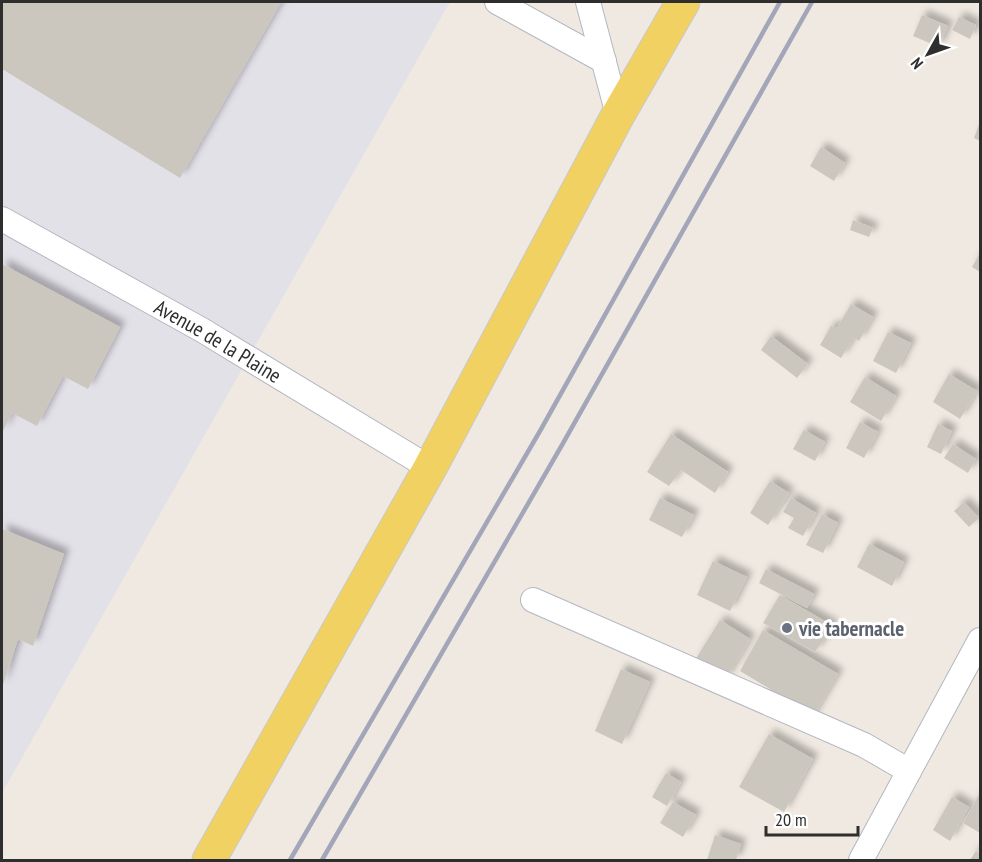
<svg xmlns="http://www.w3.org/2000/svg" width="982" height="862" font-family="'PT Sans Narrow',sans-serif">
  <style>
    .industrial { fill: #e3e1e8 }
    .building { fill: #cbc7bf; filter: url(#shadow) }
    .lines { fill: none; stroke-linecap: round; stroke-linejoin: round }
    .street-casing { stroke: #b4b7c1; stroke-width: 26 }
    .primary-casing { stroke: #c9c9c9; stroke-width: 35 }
    .street { stroke: #fff; stroke-width: 24 }
    .primary { stroke: #f2d163; stroke-width: 33 }
    .rail { stroke: #a3a6b8; stroke-width: 4.5 }
    .worship-dot { fill: #6b7280; stroke: #fff; stroke-width: 2 }
    .labels { text-anchor: middle; dominant-baseline: central; stroke-width: 6; stroke-linejoin: round; paint-order: stroke }
    .street-label { font-size: 21px; fill: #2e2e2e; stroke: #fff }
    .worship-label { font-size: 21px; font-weight: bold; fill: #5b616d; stroke: #fff; text-anchor: start }
  </style>
  <defs>
    <filter id="shadow"><feDropShadow dx="5.5" dy="-5.5" stdDeviation="3" flood-color="#0004"/></filter>
  </defs>
  <rect width="100%" height="100%" fill="#efe9e1"/>
  <!-- industrial -->
  <path class="industrial" d="M2 2H450L2 793Z"/>
  <!-- building -->
  <path class="building" d="M2 2H281L180 178 2 69Z
    M922 15 948 26 939 47 913 36Z
    M959 17 976 25 970 39 952 30Z
    M980 122V141L974 138Z
    M821 147 845 163 834 181 810 166Z
    M853 220 873 228 869 237 850 230Z
    M980 253V272L972 267Z
    M2 264 120 327 88 389 63 376 37 426 12 413 2 433Z
    M851 304 873 317 859 341 846 333 853 339 841 358 820 345 831 326 837 328Z
    M888 332 911 343 896 373 873 361Z
    M771 336 808 364 797 378 761 350Z
    M949 374 977 391 960 419 933 402Z
    M865 377 896 396 881 421 850 402Z
    M860 422 878 432 864 458 846 448Z
    M938 424 952 431 941 454 927 447Z
    M804 430 825 442 815 461 793 449Z
    M671 434 728 472 715 493 681 470 669 486 647 472Z
    M953 444 976 459 968 473 944 458Z
    M770 481 789 493 768 525 750 513Z
    M660 498 694 515 682 537 649 520Z
    M791 498 816 513 803 536 788 528 794 518 783 512Z
    M964 502 979 518 969 527 954 511Z
    M822 514 838 523 823 553 806 545Z
    M2 529 64 554 33 646 18 639 2 688Z
    M869 544 904 562 892 586 857 567Z
    M713 561 747 577 730 611 697 595Z
    M766 569 814 594 807 608 759 583Z
    M780 595 833 626 815 652 763 623Z
    M720 620 750 639 726 679 695 660Z
    M763 630 838 674 810 721 767 695 770 689 740 671Z
    M621 669 650 682 622 744 595 731Z
    M769 734 813 759 784 812 739 787Z
    M666 773 681 782 667 806 652 797Z
    M980 793V833L963 823Z
    M952 797 969 807 950 841 933 830Z
    M673 802 696 815 683 837 660 823Z
    M715 835 741 844 736 860H707Z
    M976 851 980 854V860H970Z"/>
  <g class="lines">
    <defs>
      <g id="street">
        <path d="M497 2 604 61"/>
        <path d="M588 2 618 115"/>
        <path id="s1" d="M2 219 202 330 430 468"/>
        <path d="M533 600 864 745 909 771"/>
        <path d="M861 860 980 640"/>
      </g>
      <path id="primary" d="M209 860 430 468 618 115 683 2"/>
    </defs>
    <!-- street casing -->
    <use href="#street" class="street-casing"/>
    <!-- primary casing -->
    <use href="#primary" class="primary-casing"/>
    <!-- street -->
    <use href="#street" class="street"/>
    <!-- primary -->
    <use href="#primary" class="primary"/>
    <!-- rail -->
    <path class="rail" d="M290 860 540 431 780 2
      M322 860 562 445 812 2"/>
  </g>
  <!-- markers -->
  <circle class="worship-dot" cx="787" cy="628" r="6"/>
  <g class="labels">
    <!-- street labels -->
    <g class="street-label">
      <text stroke="none"><textPath href="#s1" startOffset="248">Avenue de la Plaine</textPath></text>
    </g>
    <!-- worship labels -->
    <g class="worship-label">
      <text x="799" y="628">vie tabernacle</text>
    </g>
  </g>
  <!-- border -->
  <rect width="982" height="862" fill="none" stroke="#2e2e2e" stroke-width="6"/>
  <!-- north arrow -->
  <g transform="translate(928 54) rotate(230)" stroke="#ffffff" stroke-width="4.5" paint-order="stroke">
  <path d="M0-4.5L10 22L0 15L-10 22Z" fill="#2e2e2e"/>
  <text y="-9" font-size="16" font-weight="bold" text-anchor="middle" fill="#2e2e2e">N</text>
  </g>
  <!-- scale -->
  <path d="M766 826v9h92v-9" fill="none" stroke="#2e2e2e" stroke-width="3"/>
  <text x="775" y="826" font-size="18" fill="#2e2e2e" stroke="#ffffff" stroke-width="4.5" paint-order="stroke">20 m</text>
</svg>
